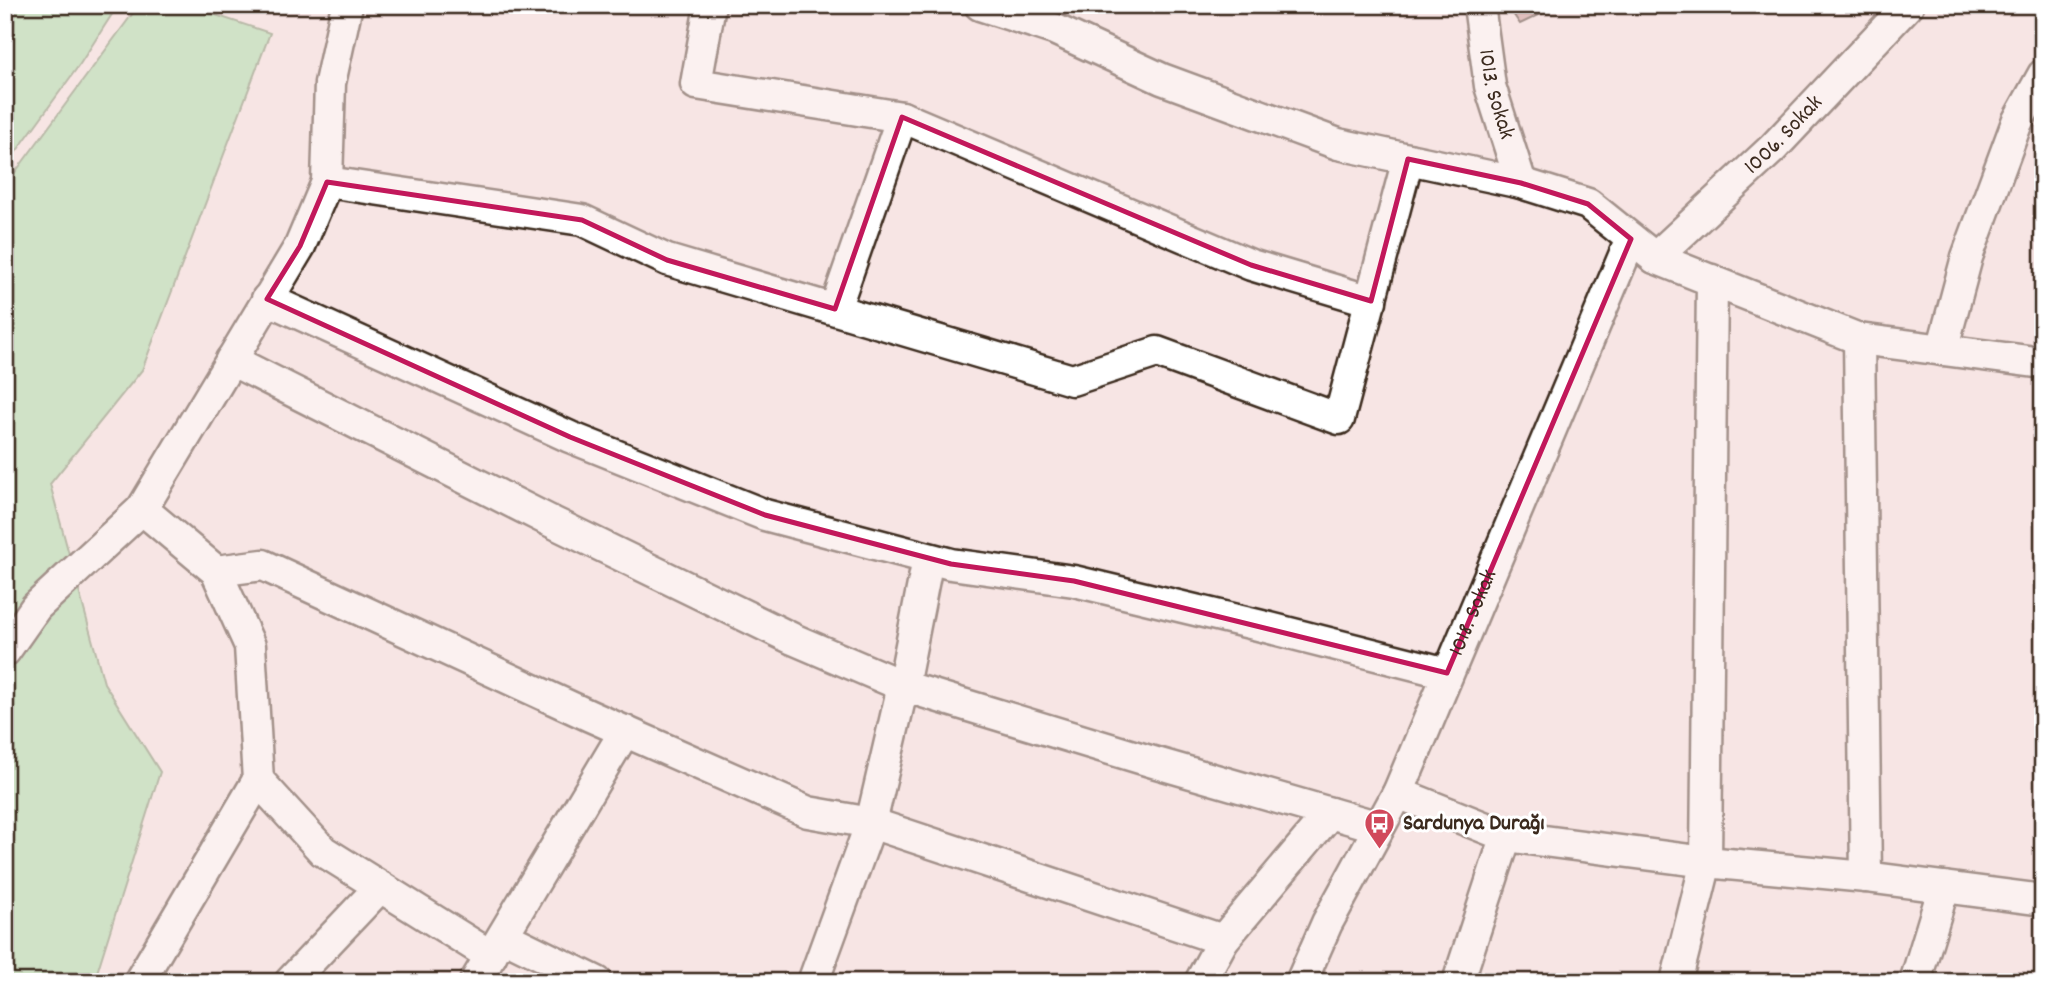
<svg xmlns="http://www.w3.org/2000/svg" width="2048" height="987" font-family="Dekko,sans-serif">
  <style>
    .green { fill: #a0dda4; stroke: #6e8461; stroke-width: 2 }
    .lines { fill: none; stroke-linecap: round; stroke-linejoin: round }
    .minor-casing { stroke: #3b2a1e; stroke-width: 35 }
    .minor { stroke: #fff; stroke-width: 30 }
    .wall { fill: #c3908e; stroke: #3b2a1e; stroke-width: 2 }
    .marked { fill: none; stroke: #c2185b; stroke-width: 5; stroke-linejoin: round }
    .labels { text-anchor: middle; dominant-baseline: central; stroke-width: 6; stroke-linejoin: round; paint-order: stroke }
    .street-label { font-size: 23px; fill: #3b2a1e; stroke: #fff }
    .poi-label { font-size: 23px; font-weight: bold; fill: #3b2a1e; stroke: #fff; text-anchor: start }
  </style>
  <rect width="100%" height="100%" fill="#f7e5e4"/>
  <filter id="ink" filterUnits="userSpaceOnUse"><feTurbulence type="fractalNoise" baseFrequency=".0143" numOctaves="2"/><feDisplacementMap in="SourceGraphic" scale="14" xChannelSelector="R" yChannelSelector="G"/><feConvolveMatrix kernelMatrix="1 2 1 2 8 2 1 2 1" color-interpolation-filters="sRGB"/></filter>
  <g filter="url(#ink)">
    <!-- green -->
    <path class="green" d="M5 5H118L80 64 5 167Z
      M139 5H185L270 33 142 370 50 484 104 683 160 772 94 982H5V186Z"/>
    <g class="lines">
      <defs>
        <g id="minor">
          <path d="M710 5 696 84 902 117 1251 265 1371 301"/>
          <path d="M980 5 1054 29 1162 79 1338 144 1521 183 1588 204 1655 258 1859 339 2043 363"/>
          <path id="s1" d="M1479 5 1490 86 1521 183"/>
          <path d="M327 182 582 220 667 260 1072 380 1157 352 1339 419 1408 159"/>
          <path id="s2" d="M1655 258 1773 148 1908 5"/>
          <path d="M267 299 570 437 765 515 951 564 1074 581 1258 625 1447 673"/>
          <path d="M835 309 902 117"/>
          <path d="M1859 339 1866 877"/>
          <path d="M1942 350 1967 257 2017 122 2043 75"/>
          <path d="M231 360 546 519 793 639 903 686 1153 762 1379 827"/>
          <path d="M216 571 263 565 590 716 808 812 871 823 1223 940"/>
          <path d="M5 651 36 607 142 509"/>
          <path d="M258 780 323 851 491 956"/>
          <path d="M1398 793 1506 836 1706 862 1866 877 2043 900"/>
          <path d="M503 936 597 982"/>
          <path d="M139 982 258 780 250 646 216 571 142 509 300 246 327 182 330 83 347 5"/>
          <path d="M290 982 380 887"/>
          <path d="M475 982 625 731"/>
          <path d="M813 982 871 823 903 686 928 559"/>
          <path d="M1200 982 1223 940 1330 813"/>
          <path id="s3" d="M1301 982 1327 923 1398 793 1631 239"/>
          <path d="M1458 982 1506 836"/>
          <path d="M1676 982 1706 862 1712 280"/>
          <path d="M1915 982 1944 887"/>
        </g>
      </defs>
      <!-- minor casing -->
      <use href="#minor" class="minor-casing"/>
      <!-- minor -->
      <use href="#minor" class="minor"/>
    </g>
    <!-- wall -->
    <path class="wall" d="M1507 5H1560L1520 24Z"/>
  </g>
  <!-- marked area -->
  <path d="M0 0H2048V987H0ZM902 117 1251 265 1371 301 1408 159 1521 183 1588 204 1631 239 1447 673 1074 581 951 564 765 515 570 437 267 299 300 246 327 182 582 220 667 260 835 309Z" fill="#f7e5e4" fill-opacity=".55" fill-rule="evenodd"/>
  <path class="marked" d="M902 117 1251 265 1371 301 1408 159 1521 183 1588 204 1631 239 1447 673 1074 581 951 564 765 515 570 437 267 299 300 246 327 182 582 220 667 260 835 309Z"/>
  <!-- icons -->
  <defs>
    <symbol id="bus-pin" viewBox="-11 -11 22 30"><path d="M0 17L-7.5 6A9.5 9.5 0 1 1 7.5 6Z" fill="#d1495b" stroke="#fff"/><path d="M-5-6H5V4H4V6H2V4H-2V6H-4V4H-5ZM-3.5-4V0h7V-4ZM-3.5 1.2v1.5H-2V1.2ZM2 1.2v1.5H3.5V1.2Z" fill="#fff"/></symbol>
  </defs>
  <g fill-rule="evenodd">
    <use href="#bus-pin" x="1362" y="806" width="35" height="47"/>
  </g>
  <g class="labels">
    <!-- street labels -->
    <g class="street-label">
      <text stroke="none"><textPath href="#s1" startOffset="91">1013. Sokak</textPath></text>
      <text stroke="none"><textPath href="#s2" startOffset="178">1006. Sokak</textPath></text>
      <text stroke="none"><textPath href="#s3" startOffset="408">1018. Sokak</textPath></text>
    </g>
    <!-- poi labels -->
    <g class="poi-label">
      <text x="1403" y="824">Sardunya Durağı</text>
    </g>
  </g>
  <!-- margin -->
  <rect width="2048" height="987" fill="none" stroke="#fff" stroke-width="28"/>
  <rect x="14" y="14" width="2020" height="959" fill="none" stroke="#3b2a1e" stroke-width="2.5" filter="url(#ink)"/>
</svg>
